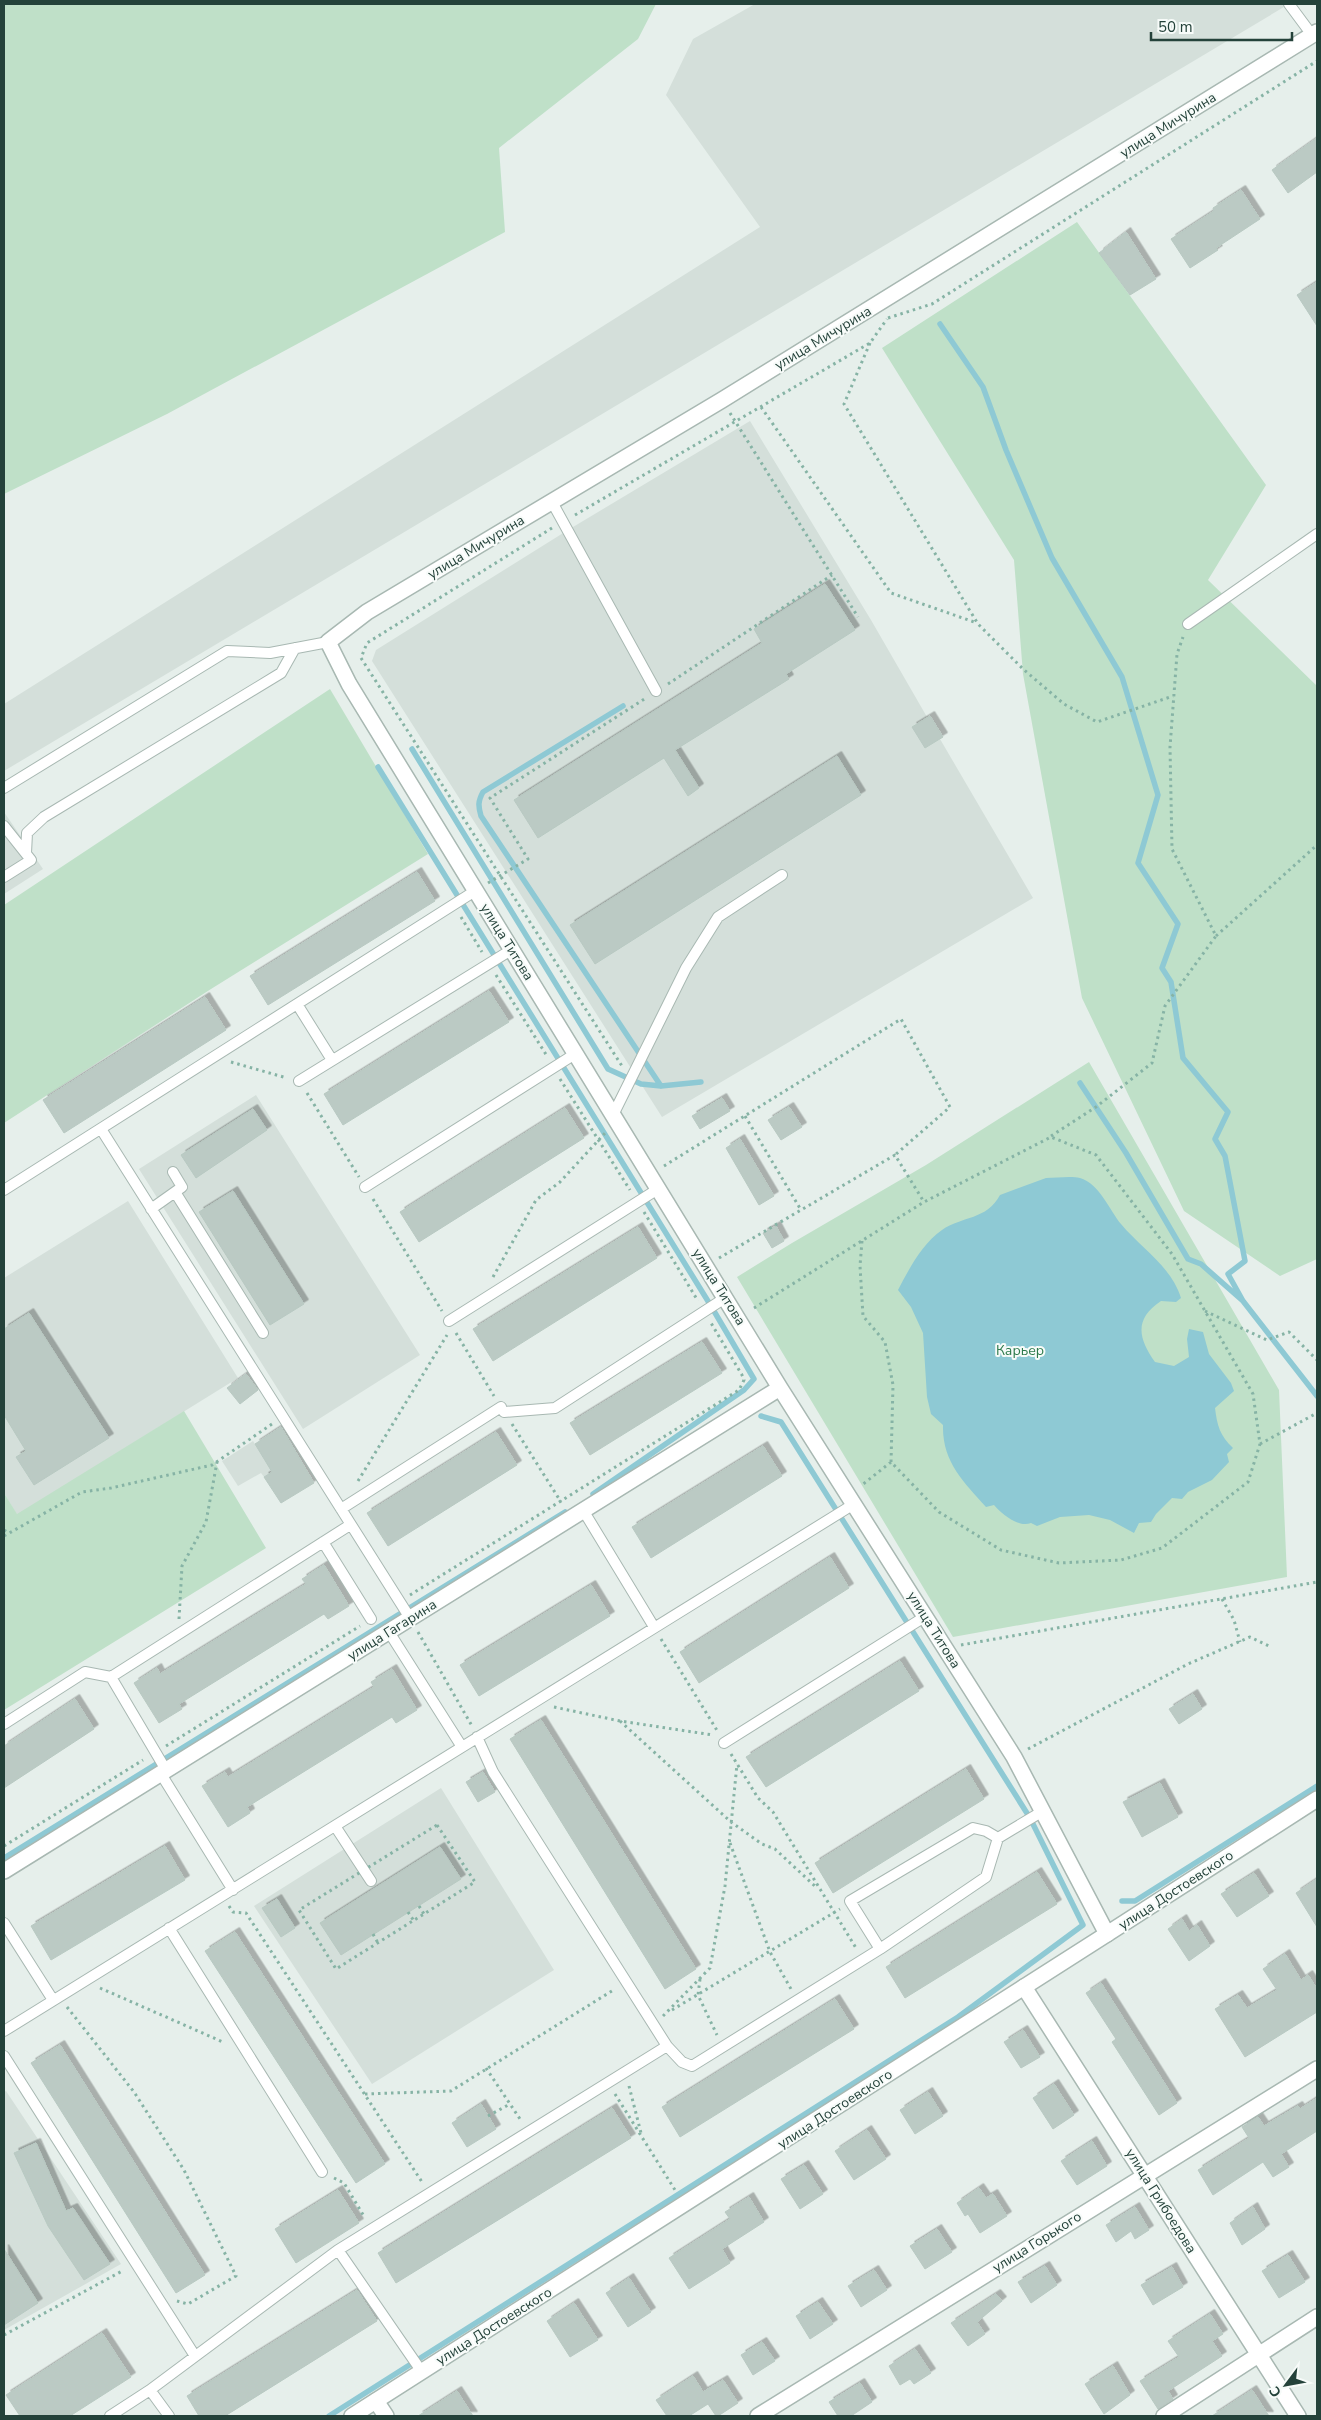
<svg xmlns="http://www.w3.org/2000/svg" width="1321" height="2420" font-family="'Nunito Sans',sans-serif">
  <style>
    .built { fill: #d4dfda }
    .green { fill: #bfe0c8 }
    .water { fill: #8ec9d4 }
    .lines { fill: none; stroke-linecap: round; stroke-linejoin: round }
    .stream { stroke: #8ec9d4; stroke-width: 5.5 }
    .building { fill: #bbcac4; stroke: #b8c9c2; filter: url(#shadow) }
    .service-casing { stroke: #a8b8b2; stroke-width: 12 }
    .minor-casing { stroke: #a8b8b2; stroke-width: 18 }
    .tertiary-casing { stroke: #a8b8b2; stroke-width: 18 }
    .path { stroke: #86b3a5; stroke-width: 3; stroke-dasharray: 2.5 4; stroke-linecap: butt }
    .service { stroke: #fff; stroke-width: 10 }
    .minor { stroke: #fff; stroke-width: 15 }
    .tertiary { stroke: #fff; stroke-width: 15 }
    .labels { text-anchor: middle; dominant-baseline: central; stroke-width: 4; stroke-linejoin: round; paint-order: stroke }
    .street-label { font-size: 14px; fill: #24423a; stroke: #f7fbf9 }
    .park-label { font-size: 14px; fill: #2d7a4b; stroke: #f7fbf9 }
  </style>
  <defs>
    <filter id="shadow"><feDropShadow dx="4.5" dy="-4.5" stdDeviation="0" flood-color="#0004"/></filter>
  </defs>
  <rect width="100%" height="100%" fill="#e6efeb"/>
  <!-- built -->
  <path class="built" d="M755 4H1289L4 771V704L760 227 666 95 693 39Z
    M750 421 871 620 927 717 930 716 943 737 940 739 1033 898 662 1117 372 661 376 650 568 530Z
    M4 812 43 869 4 894Z
    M256 1095 420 1355 303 1429 139 1169Z
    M128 1201 238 1378 17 1515 4 1493V1278Z
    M253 1441 261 1453 281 1466 264 1477 261 1473 238 1486 222 1461Z
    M441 1788 554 1970 372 2084 254 1906Z
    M6 2091 121 2264 4 2330V2092Z"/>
  <!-- green -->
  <path class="green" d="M4 4H656L638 39 499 148 505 232 167 414 4 494Z
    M1077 222 1266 485 1208 580 1317 686V1259L1280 1276 1184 1211 1082 998 1023 674 1014 560 882 348Z
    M330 689 428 854 211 989 4 1123V905Z
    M1089 1062 1279 1390 1287 1577 953 1637 737 1277 792 1243 926 1165Z
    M184 1411 266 1548 4 1710V1493L17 1514Z"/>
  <!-- water -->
  <path class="water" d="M1046 1178C1056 1178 1071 1176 1080 1178 1099 1183 1110 1211 1121 1224 1141 1248 1171 1266 1181 1298L1176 1302 1161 1301C1134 1319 1138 1338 1155 1362L1174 1366 1189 1357 1187 1339 1189 1329 1203 1332 1209 1354 1231 1383 1234 1391 1215 1408C1217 1425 1220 1436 1233 1448L1227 1454 1229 1462 1212 1480 1188 1492 1182 1499 1172 1498 1156 1514 1151 1522 1139 1523 1134 1533 1110 1520 1089 1515 1060 1517 1037 1526 1031 1523C1018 1528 1002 1514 994 1505L986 1507C964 1482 942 1462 943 1425L931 1414 927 1397 923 1333 911 1307 898 1290C909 1269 922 1244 942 1230 962 1216 987 1220 1000 1195Z"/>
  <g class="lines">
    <!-- stream -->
    <path class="stream" d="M940 324 983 387 1006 450 1052 558 1122 677 1158 795 1138 863 1178 924 1162 968 1171 982 1183 1058 1228 1112 1215 1139 1225 1156 1245 1261 1228 1274 1243 1301
      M623 706 483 792C478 801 478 806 481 816L661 1086
      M412 749 608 1069 641 1084 661 1086 701 1082
      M378 767 711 1306 754 1379 744 1390 593 1494
      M1080 1083 1126 1153 1188 1259 1201 1264 1243 1301 1317 1396
      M4 1858 565 1512
      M1122 1901H1135L1317 1786
      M329 2416 958 2017 1083 1925 1030 1818 781 1422 761 1416"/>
  </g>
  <!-- building -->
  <path class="building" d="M1317 138V172L1288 193 1272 170Z
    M1241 190 1260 219 1216 248 1218 250 1190 268 1171 239 1214 211 1213 208Z
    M1126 232 1156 279 1130 295 1099 253Z
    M1317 282V326L1297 295Z
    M825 584 855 630 786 674 789 679 675 750 699 788 688 796 664 758 538 838 514 800 762 643 754 629Z
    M930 716 943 737 925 748 912 727Z
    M837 756 861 795 595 964 570 925Z
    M417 872 435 901 268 1005 250 976Z
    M489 991 509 1022 343 1125 324 1094Z
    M205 997 226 1030 64 1133 43 1100Z
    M722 1098 730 1111 700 1129 692 1116Z
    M789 1107 802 1127 781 1140 768 1120Z
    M565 1108 584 1138 419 1242 400 1212Z
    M253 1109 267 1130 196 1178 181 1155Z
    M740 1139 774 1196 759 1205 726 1148Z
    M233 1191 304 1304 270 1325 199 1212Z
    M776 1226 784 1241 772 1248 763 1233Z
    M638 1227 657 1258 493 1361 473 1329Z
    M29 1313 109 1438 34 1485 16 1457 26 1451 4 1415V1329Z
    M702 1342 722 1373 590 1455 570 1423Z
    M246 1374 258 1390 240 1404 227 1388Z
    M281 1427 314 1483 281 1503 264 1477 272 1472 255 1444Z
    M496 1432 517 1465 388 1546 367 1513Z
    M763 1446 782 1476 651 1558 632 1527Z
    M830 1557 849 1588 699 1683 680 1652Z
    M324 1565 349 1606 328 1619 324 1614 179 1704 182 1709 159 1723 134 1683 157 1668 160 1674 306 1584 302 1579Z
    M591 1585 610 1616 479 1696 460 1665Z
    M900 1661 919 1691 766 1787 746 1757Z
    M392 1669 417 1710 396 1723 392 1717 247 1807 250 1813 228 1827 202 1786 225 1772 228 1777 374 1687 371 1682Z
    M1193 1694 1202 1709 1179 1724 1169 1709Z
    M75 1699 94 1729 4 1788V1746Z
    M541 1720 696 1969 665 1989 510 1739Z
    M966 1769 984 1799 833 1893 815 1863Z
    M483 1772 495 1792 478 1802 466 1782Z
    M1160 1783 1178 1817 1142 1837 1123 1802Z
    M165 1846 185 1880 51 1960 31 1926Z
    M440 1847 461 1879 341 1955 320 1923Z
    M1037 1872 1057 1904 905 1998 886 1967Z
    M1254 1873 1269 1896 1237 1917 1221 1894Z
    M1317 1879V1927L1296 1893Z
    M277 1899 295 1928 281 1937 262 1908Z
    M1182 1919 1189 1931 1197 1925 1210 1946 1189 1961 1168 1929Z
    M235 1932 385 2164 356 2183 205 1951Z
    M1285 1954 1301 1980 1308 1975 1317 1989V2012L1245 2057 1215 2009 1238 1995 1247 2008 1277 1990 1263 1969Z
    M1101 1983 1177 2103 1159 2115 1112 2042 1116 2039 1086 1993Z
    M835 1999 854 2029 680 2137 662 2107Z
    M1023 2030 1040 2057 1021 2068 1004 2042Z
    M60 2045 205 2275 176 2293 31 2063Z
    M1054 2084 1074 2115 1053 2129 1033 2098Z
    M928 2092 943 2116 915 2134 900 2110Z
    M1317 2098V2131L1281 2154 1289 2167 1273 2177 1263 2162 1213 2195 1198 2170 1249 2138 1242 2127 1258 2117 1264 2126 1298 2106 1300 2109Z
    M481 2104 496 2129 467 2147 452 2123Z
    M612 2108 631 2138 396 2283 378 2253Z
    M867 2130 886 2159 854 2180 835 2151Z
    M1092 2141 1107 2166 1077 2185 1061 2161Z
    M36 2143 66 2211 73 2208 110 2264 84 2280 48 2226 14 2153Z
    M804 2165 823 2194 800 2209 781 2179Z
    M979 2188 986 2198 993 2194 1007 2216 980 2233 968 2214 965 2216 957 2203Z
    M338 2190 359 2223 296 2263 275 2229Z
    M749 2197 764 2222 722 2249 730 2263 689 2289 669 2258 730 2219 725 2212Z
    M1135 2207 1149 2230 1135 2239 1131 2231 1116 2242 1106 2225Z
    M1253 2207 1265 2229 1242 2245 1230 2223Z
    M937 2229 952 2252 925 2269 910 2246Z
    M4 2249 38 2303 4 2325Z
    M1288 2255 1305 2282 1279 2298 1262 2271Z
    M1045 2266 1057 2285 1031 2303 1018 2282Z
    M1172 2267 1183 2287 1153 2305 1141 2285Z
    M874 2270 887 2290 861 2307 848 2286Z
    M629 2278 651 2312 628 2327 606 2293Z
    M357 2290 377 2321 225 2416H199L187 2396Z
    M996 2294 1002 2301 977 2322 985 2334 968 2346 951 2323Z
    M818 2302 833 2324 810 2339 796 2316Z
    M574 2303 598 2340 570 2357 547 2321Z
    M1210 2314 1223 2334 1212 2341 1222 2356 1168 2391 1173 2399 1158 2409 1140 2381 1179 2357 1168 2341Z
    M102 2333 131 2377 70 2416H20L6 2395Z
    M762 2342 775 2361 753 2375 741 2355Z
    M915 2349 931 2373 914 2384 910 2379 900 2385 889 2366Z
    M1113 2366 1130 2395 1104 2414 1085 2384Z
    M693 2376 703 2392 723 2380 738 2403 718 2416H716L708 2404 689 2416H667L656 2400Z
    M860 2383 872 2402 851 2416H838L829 2402Z
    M1252 2390 1269 2416H1212Z
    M457 2391 473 2416H418Z"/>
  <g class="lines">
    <defs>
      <path id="service" d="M1289 4 1312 35
        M552 502 656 691
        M1188 624 1317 534
        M4 788 227 651 270 653 328 642
        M4 826 31 860 4 877
        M26 853 27 833 44 817 281 673 295 648
        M297 1004 332 1060
        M299 1081 511 950
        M613 1115 686 968 718 917 782 875
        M101 1129 410 1618
        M365 1187 575 1054
        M4 1190 475 891
        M175 1192 263 1333
        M151 1209 182 1187 173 1172
        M449 1321 658 1189
        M504 1412 555 1408 725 1298
        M341 1509 501 1407
        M583 1510 654 1627
        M323 1542 371 1619
        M389 1632 462 1747
        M111 1677 350 1525
        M4 1724 85 1672 111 1677 166 1770
        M724 1743 926 1616
        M161 1774 233 1890
        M335 1826 371 1881
        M4 1923 53 2000
        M169 1928 322 2172
        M880 1949 850 1901 973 1828 986 1831 998 1838
        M4 2031 854 1504
        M667 2046 682 2062 692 2066 880 1949 986 1877 998 1838 1043 1811
        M4 2056 195 2356
        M338 2250 667 2046 493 1772 477 1737
        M150 2390 338 2250 422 2372
        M110 2416 150 2390 169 2416"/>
      <path id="minor" d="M1107 1934 1317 1799
        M1024 1987 1298 2416
        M376 2401 386 2416
        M758 2416 1317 2069
        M1164 2416 1317 2317"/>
      <path id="tertiary" d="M4 1871 780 1388
        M352 2416 1107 1934 1014 1757 780 1388 349 684 328 642 367 612 722 400 1317 32"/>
    </defs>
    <!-- service casing -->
    <use href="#service" class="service-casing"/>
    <!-- minor casing -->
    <use href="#minor" class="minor-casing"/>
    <!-- tertiary casing -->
    <use href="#tertiary" class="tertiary-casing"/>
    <!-- path -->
    <path class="path" d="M888 318 932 304 1317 61
      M870 343 844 404 978 624 1023 669 1064 704 1097 722 1173 696
      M761 407 891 593 977 623
      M730 413 858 617
      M575 515 870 343 887 319
      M552 528 367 643 361 658 622 1066
      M668 684 832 575
      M488 883 528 859 490 798 646 698
      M461 917 482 952
      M1216 936 1317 845
      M496 975 547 1056
      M231 1062 287 1078
      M560 1079 630 1190
      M307 1093 359 1177
      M745 1116 801 1210
      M1051 1136 1096 1107 1152 1063 1165 1006 1216 936 1172 849 1170 747 1177 654 1183 637
      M664 1166 901 1019 950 1107 895 1155
      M373 1199 442 1311
      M644 1212 698 1301
      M862 1241 860 1266 863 1316 885 1342 893 1385 891 1462
      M719 1258 895 1155 924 1202
      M493 1277 536 1200 560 1182 606 1132
      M754 1308 924 1202 1051 1137 1096 1155 1172 1254 1253 1394 1260 1444 1248 1482 1162 1548 1121 1560 1059 1563 1001 1550 939 1512 891 1462 862 1485
      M1205 1311 1267 1340 1289 1332 1317 1360
      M456 1333 494 1396
      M512 1424 561 1502
      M1260 1444 1317 1413
      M358 1481 447 1335
      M4 1530 9 1533
      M4 1536 82 1492 111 1488 212 1465 272 1424
      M410 1595 739 1390 744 1380 742 1375 711 1323
      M1222 1599 1234 1620 1240 1642
      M179 1619 182 1566 206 1522 217 1462
      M418 1632 472 1726
      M661 1639 718 1732
      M961 1645 1317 1582
      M554 1707 620 1721 713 1735
      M620 1721 731 1822 762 1844 775 1849 817 1888
      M166 1746 360 1626
      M1028 1749 1188 1664 1250 1637 1269 1646
      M731 1754 758 1798 773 1812 856 1948
      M437 1825 475 1882 336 1969 299 1910Z
      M730 1843 770 1952 791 1989
      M4 1846 143 1760
      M229 1906 233 1912 246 1913 422 2182
      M419 1906 424 1914
      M408 1912 414 1921
      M373 1934 378 1943
      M700 1979 698 1995 717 2035
      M100 1988 223 2042
      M67 2007 134 2092 184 2170 236 2276 188 2304 177 2301
      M672 2010 840 1909
      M663 2016 710 1968 725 1886 737 1764
      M486 2068 522 2122
      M629 2086 641 2133
      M365 2094 451 2091 615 1989
      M615 2094 675 2190
      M488 2116 510 2104
      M334 2178 344 2183 365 2218
      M4 2335 124 2270"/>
    <!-- service -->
    <use href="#service" class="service"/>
    <!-- minor -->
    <use href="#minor" class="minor"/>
    <!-- tertiary -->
    <use href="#tertiary" class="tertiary"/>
  </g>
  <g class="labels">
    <!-- street labels -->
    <g class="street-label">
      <text transform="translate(1168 125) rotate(-32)">улица Мичурина</text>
      <text transform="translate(823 338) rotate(-31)">улица Мичурина</text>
      <text transform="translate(476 547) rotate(-31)">улица Мичурина</text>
      <text transform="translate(507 942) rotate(58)">улица Титова</text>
      <text transform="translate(719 1287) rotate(58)">улица Титова</text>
      <text transform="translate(392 1630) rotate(-32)">улица Гагарина</text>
      <text transform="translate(934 1630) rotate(58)">улица Титова</text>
      <text transform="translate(1176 1890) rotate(-33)">улица Достоевского</text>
      <text transform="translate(835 2109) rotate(-33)">улица Достоевского</text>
      <text transform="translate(1161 2201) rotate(58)">улица Грибоедова</text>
      <text transform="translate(1037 2242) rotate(-32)">улица Горького</text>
      <text transform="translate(494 2326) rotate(-32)">улица Достоевского</text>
    </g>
    <!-- park labels -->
    <g class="park-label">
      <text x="1020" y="1350">Карьер</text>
    </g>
  </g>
  <!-- border -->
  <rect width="1321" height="2420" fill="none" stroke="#24423a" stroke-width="10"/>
  <!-- north arrow -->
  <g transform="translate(1286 2385) rotate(238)" stroke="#f7fbf9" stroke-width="4" paint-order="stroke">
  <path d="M0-4L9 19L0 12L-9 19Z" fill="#24423a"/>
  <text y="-8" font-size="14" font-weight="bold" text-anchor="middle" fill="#24423a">С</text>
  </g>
  <!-- scale -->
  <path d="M1151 32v8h141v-8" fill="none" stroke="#24423a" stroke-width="2.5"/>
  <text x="1158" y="32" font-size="15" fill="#24423a" stroke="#f7fbf9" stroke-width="4" paint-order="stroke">50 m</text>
</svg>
